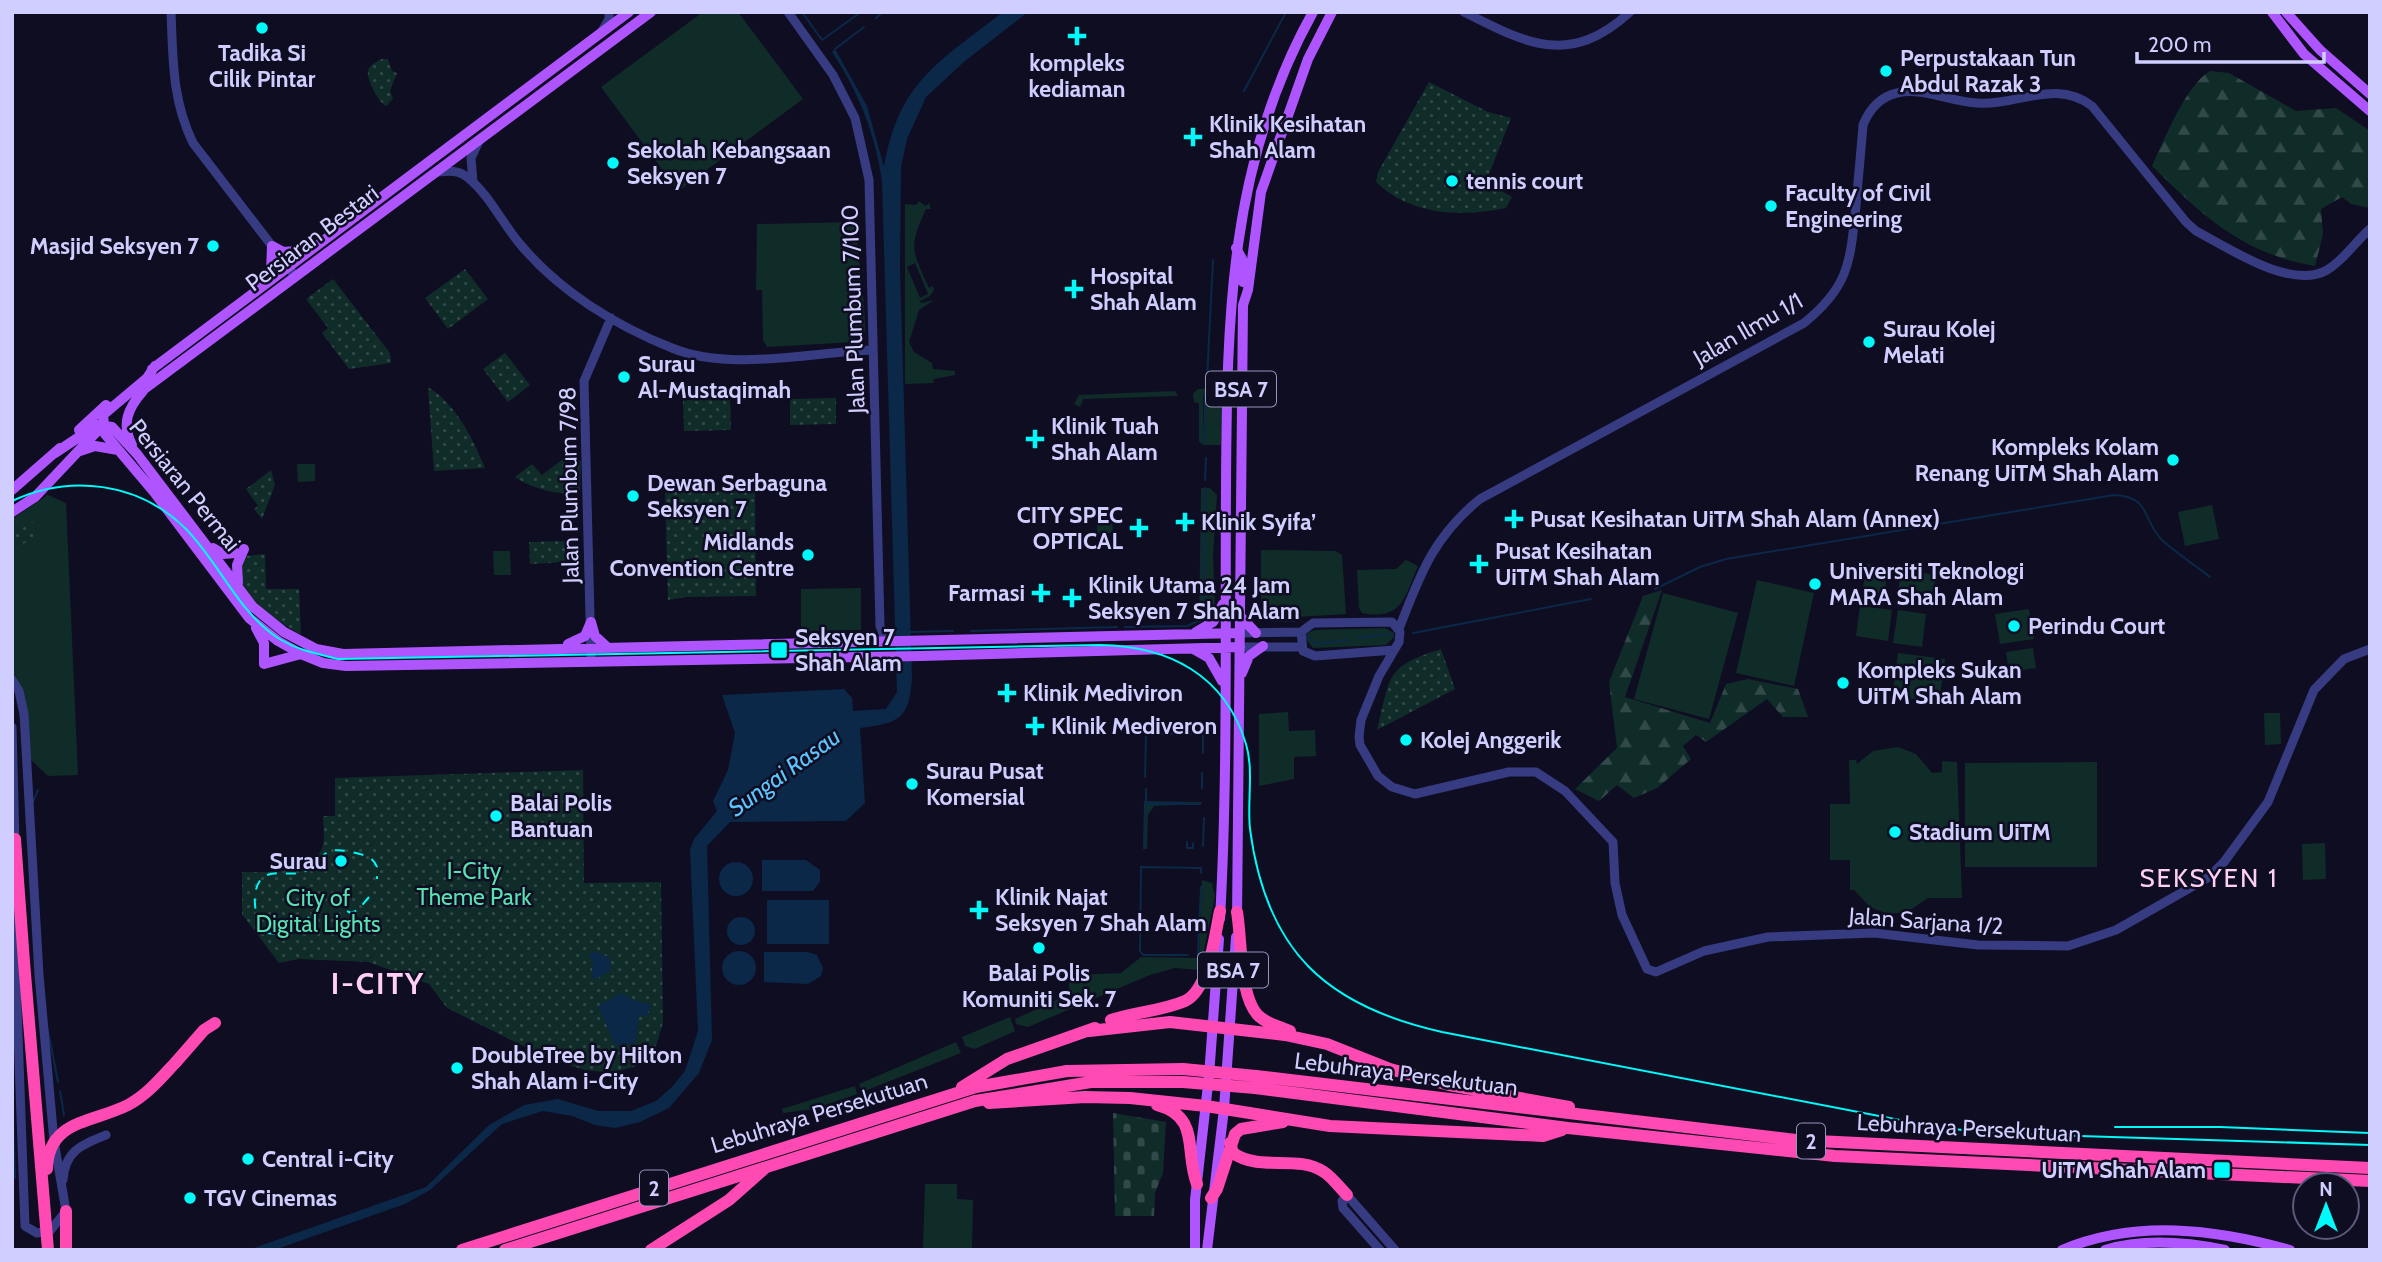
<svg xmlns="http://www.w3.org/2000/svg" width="2382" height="1262" font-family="Cabin,sans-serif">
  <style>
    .green { fill: #102c29; fill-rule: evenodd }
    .forest { fill: url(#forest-firs) }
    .cemetery { fill: url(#cemetery-stones) }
    .park { fill: url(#park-dots) }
    .water { fill: #0b2848 }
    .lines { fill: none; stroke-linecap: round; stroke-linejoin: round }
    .stream { stroke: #0b2848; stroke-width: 2 }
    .minor { stroke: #373c82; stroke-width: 9 }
    .major { stroke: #af55ff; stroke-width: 10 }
    .highway { stroke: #ff49b3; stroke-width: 12 }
    .tram { stroke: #00f9f9; stroke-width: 2 }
    .rail { stroke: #00f9f9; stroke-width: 2; stroke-dasharray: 10 9; stroke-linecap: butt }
    .highway-bridge { stroke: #ff49b3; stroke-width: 12 }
    .poi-dot { fill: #00f9f9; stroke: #0f0d22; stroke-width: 2.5 }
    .labels { text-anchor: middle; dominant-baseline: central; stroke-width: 5; stroke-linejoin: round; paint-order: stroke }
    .shield { fill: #0f0d22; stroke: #9594bd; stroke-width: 2 }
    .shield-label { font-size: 21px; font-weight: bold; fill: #cfceff }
    .poi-label { font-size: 23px; font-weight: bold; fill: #cfceff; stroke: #0f0d22; text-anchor: start }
    .street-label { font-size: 23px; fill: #cfceff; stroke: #0f0d22 }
    .park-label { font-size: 23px; fill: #58e1b1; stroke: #0f0d22 }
    .water-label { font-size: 24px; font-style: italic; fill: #5cc4ff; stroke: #0f0d22 }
    .quarter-label { font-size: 26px; letter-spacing: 2px; fill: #ffd0f3; stroke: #0f0d22 }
    .district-label { font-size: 30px; font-weight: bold; letter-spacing: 2px; fill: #ffd0f3; stroke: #0f0d22 }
  </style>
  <defs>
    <pattern id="forest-firs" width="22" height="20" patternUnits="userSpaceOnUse" patternTransform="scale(1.75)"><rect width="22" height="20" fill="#102c29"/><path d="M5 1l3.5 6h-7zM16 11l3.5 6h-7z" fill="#324949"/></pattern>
    <pattern id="cemetery-stones" width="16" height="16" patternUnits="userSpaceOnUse" patternTransform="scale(1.75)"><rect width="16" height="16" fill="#102c29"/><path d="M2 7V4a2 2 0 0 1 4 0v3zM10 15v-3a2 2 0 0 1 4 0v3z" fill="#324949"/></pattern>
    <pattern id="park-dots" width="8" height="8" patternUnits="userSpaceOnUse" patternTransform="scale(1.75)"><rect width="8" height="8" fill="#102c29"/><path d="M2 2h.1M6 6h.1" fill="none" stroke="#324949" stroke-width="1.8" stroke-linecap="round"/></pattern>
  </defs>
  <rect width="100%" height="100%" fill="#0f0d22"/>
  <!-- green -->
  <path class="green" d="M703 12H738L803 99 678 191 601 87Z
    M919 201 926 206 929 203 931 209H926C908 248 912 250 929 288L933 286 934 290 930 296 920 301 921 303 934 300 919 310 909 342 914 352 932 363 933 369 955 371V375L934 379 933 383 905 384V204L916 205ZM915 263 928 294 920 298 907 267Z
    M855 222C858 260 865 293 865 331L855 342 767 347 763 340 762 290H756L757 224Z
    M1198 389H1214L1222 397 1221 445H1205V397L1203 395V445L1199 441V403L1194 402 1193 394Z
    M1175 391 1178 396 1083 399 1080 407 1074 404 1079 395Z
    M297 464H315V481L298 482Z
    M1201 488H1210L1217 495 1213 556 1215 607 1210 617 1199 623Z
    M48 495 66 503 78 775 48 776 30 759C29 727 30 701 12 674V519Z
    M2212 505 2219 539 2185 546 2178 512Z
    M1097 512H1112L1113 533H1097Z
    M1261 550 1335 551 1342 555 1346 614 1261 619Z
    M493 551H510L511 575H494Z
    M1406 560 1418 566C1405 596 1403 621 1362 613L1359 608 1357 570 1396 569Z
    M1867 564 1888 568 1884 596 1862 593Z
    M1901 569 1936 575 1931 604 1897 599Z
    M1757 580 1814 593 1794 686 1736 673Z
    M861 588V630L801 631V589Z
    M1663 593 1738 613 1709 719 1634 699Z
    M1860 606 1892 610 1888 641 1856 636Z
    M2029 609 2034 639 2000 644 1995 614Z
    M1898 610 1926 614 1922 647 1893 643Z
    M1385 628 1394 633V637L1386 645 1313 648 1305 638 1309 632 1316 630Z
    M2033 648 2036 668 2009 672 2006 652Z
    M1898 653 1945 659 1939 703 1892 696Z
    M1288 712 1289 731 1315 730 1316 756 1294 757V779L1259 786V714Z
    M2264 713H2280L2281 744 2265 745Z
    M1898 747 1916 754 1932 773 1942 772V761L1957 762 1962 898H1928L1907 912 1888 914 1870 907 1854 890H1850V860H1830V804H1850L1849 760H1856L1857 764 1873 751Z
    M2097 762V867H1965V763Z
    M1144 801 1201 802 1202 804 1154 806 1148 815 1147 849H1143Z
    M2325 843 2326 879 2303 880 2302 844Z
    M1202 880 1212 883 1215 896 1200 970 1175 968 1150 975 1028 1027 1016 1024 1015 1019 1057 1000 1061 991H1069V975L1121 973 1141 957 1199 958Z
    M1010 1017 1015 1031 975 1049 965 1046 962 1037Z
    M956 1042 961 1053 862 1092 859 1084Z
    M855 1086 857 1094 814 1109 783 1113 782 1109Z
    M925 1184H957V1199L973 1200 972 1250H923Z"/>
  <!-- forest -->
  <path class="forest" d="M2210 71 2229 73 2296 111 2336 108 2370 131V208L2351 204 2342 197 2321 209 2323 234 2315 266C2243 254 2203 216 2152 166 2164 140 2186 85 2210 71Z
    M1662 590 1625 697 1710 723 1726 684 1748 679 1798 689 1808 717H1783L1767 699 1706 742 1696 735 1683 746 1691 759 1657 788 1634 798 1617 785 1599 801 1575 789 1617 748 1609 682 1643 596Z"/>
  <!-- cemetery -->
  <path class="cemetery" d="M1113 1113 1166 1122 1163 1173 1155 1193 1154 1216H1115Z"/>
  <!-- park -->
  <path class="park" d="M382 59H388L392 71 397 73 390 91 393 99 386 106C379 103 366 79 368 70 370 65 377 61 382 59Z
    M1429 82 1488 112 1511 118 1486 182 1512 197 1506 208C1462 217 1411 216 1376 182L1378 172Z
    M465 269 488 299 448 329 425 298Z
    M333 279 390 353 391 363 349 369 322 333 328 328 306 299Z
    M505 353 530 385 508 402 483 369Z
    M428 387C456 404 473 439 485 468L434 471Z
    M836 398V424L790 425V399Z
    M730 399 731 430 684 431 683 400Z
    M567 456 581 461 580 490C564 499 529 487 515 477L532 464 542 475Z
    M271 470 275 485 262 519 254 509 258 506 246 489Z
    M755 491 756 596 686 597 668 600 665 492Z
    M37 520 36 535 12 552V532Z
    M565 541 566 562 530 564 529 542Z
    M265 554 266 589H299L301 634C279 624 220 584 245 556Z
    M1441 649 1455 689 1377 730C1391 676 1384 667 1441 649Z
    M583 770 584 883 661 882 663 1023 656 1046 636 1066 612 1073 585 1070 549 1059 447 1008 429 984 368 962 299 959 279 963 242 914V872C268 871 313 878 323 845 325 837 323 825 323 816H335V778Z"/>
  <!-- water -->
  <path class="water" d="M1003 12H1028L965 61 926 97 907 139 901 167 900 269 912 678C909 719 900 723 860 728L865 803 846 821 730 822 707 846 712 1040 699 1073 669 1108 640 1122 615 1128 595 1125 572 1116 543 1111 502 1124 430 1190 405 1204 274 1250H248L426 1187 489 1125 524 1105 558 1099 598 1111H631L656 1101 672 1087 685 1071 698 1031 690 850 694 839 717 811 713 801 728 770 735 733 722 695 844 689 852 698 853 711 886 709 897 692 882 181C875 133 859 93 832 52L835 49 867 106 884 167C899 81 939 62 1003 12Z
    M762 860H806L820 870V882L813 891H762Z
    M719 879a17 17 0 1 1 34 0a17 17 0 1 1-34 0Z
    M767 900H829V944H767Z
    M727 931a14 14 0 1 1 28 0a14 14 0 1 1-28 0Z
    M593 951 609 957 611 970 596 979 591 977 593 961 589 955Z
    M722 968a17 17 0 1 1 34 0a17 17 0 1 1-34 0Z
    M764 952H808L817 955 823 968 821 976 808 984 764 982Z
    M621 993 635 1001 651 1004 647 1016 639 1015 635 1044 615 1045 598 1006Z"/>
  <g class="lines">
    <!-- stream -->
    <path class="stream" d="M802 12 822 40 861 12
      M876 18 883 12
      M835 49 864 27
      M1244 91 1286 12
      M1207 380 1213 260
      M1204 444 1205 393
      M1205 480 1206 458
      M1655 589 1700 567 1726 559 2114 495C2152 497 2141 519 2162 540 2176 553 2195 565 2210 577
      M1262 620 1295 621
      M1125 627 1187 626 1203 619 1205 488
      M971 631 1117 627
      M908 632 953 631
      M1413 633 1591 599
      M1307 635 1315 644 1348 640
      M1358 638 1390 634
      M1203 735V753
      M1145 777 1146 734H1202
      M1202 788V773
      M1146 789V803H1184
      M33 802 38 790
      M1187 842V848H1193V843
      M1203 846 1204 818
      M1144 847 1146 804H1200
      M1143 955 1140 951 1141 867 1201 868V873
      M1144 955H1188
      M1198 956 1201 887
      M48 1030 58 1082
      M12 1091 15 1178
      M60 1091 64 1115"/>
    <!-- minor -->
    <path class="minor" d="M171 12C173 59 172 100 193 143L292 272
      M788 12 833 75 855 118 869 180 880 626 886 641
      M1464 12C1527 44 1570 67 1630 12
      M602 31 609 19V12
      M437 172C449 171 458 170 467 177 489 194 502 223 520 244 559 291 616 326 672 348 729 372 812 352 873 350
      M473 182 471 158 479 141
      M1399 629C1420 575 1433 537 1480 499L1804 323C1850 286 1850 261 1856 206 1858 179 1861 152 1863 125 1869 110 1880 97 1897 93 1923 87 1951 102 1977 103 2019 106 2055 78 2092 106L2186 222 2196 231C2227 247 2291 291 2327 270 2344 260 2355 242 2370 229
      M1301 632 1303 651 1315 656 1394 650
      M1239 633 1301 632 1313 623 1392 622 1400 632 1399 642 1379 676 1361 720 1359 737 1360 745 1378 776 1392 787 1415 794 1509 772H1536L1565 791 1613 842 1615 883 1622 915 1647 969 1656 972 1704 951 1768 937 1874 933 1978 945 2068 946 2116 930 2209 877 2224 862 2268 802 2314 690 2344 659 2370 649
      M1240 647H1301
      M591 656 584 381 611 318
      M12 680 19 691 24 714 39 975 54 1141 66 1211 50 1231 37 1233 25 1226 13 896
      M12 727 15 844
      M63 1180C65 1151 81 1145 106 1135
      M1380 1250 1343 1208 1342 1201 1347 1195 1395 1250"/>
    <!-- major -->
    <path class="major" d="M2272 12 2304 54 2370 111
      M2286 12 2320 50 2370 94
      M272 246 283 252 309 250
      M1236 248 1242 259 1243 282
      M265 284 271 272 272 246
      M155 366 147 378 103 415 105 434 154 492 249 618 278 641 301 654 323 663 346 666 921 656 1240 647
      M152 369 629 12
      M139 393 651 12
      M79 430 106 405
      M132 445C121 424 128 408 143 391
      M80 451 95 446 118 450
      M55 453 97 425 112 427 137 454 253 607 284 632 316 649 343 654 1239 633
      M12 490 60 448
      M12 512 35 497 103 425
      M213 548 223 554 236 553
      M238 583 237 565 244 549
      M1240 616 1256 633
      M591 622 595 636 608 648
      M256 628 264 643V664L301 654
      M1196 632 1213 622 1223 604
      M568 644 585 636 591 622
      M1195 650 1209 658 1222 681
      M1242 673 1249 656 1263 646
      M1237 918 1243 305 1248 290 1261 192 1308 59 1332 12
      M1220 919C1228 775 1225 630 1226 485 1227 318 1229 163 1313 12
      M1195 1250V1200L1209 1076 1219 939
      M1207 1250 1224 1109 1236 937
      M2062 1250C2136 1219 2215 1229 2290 1250
      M2105 1250C2144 1238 2186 1242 2225 1250"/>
    <!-- highway -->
    <path class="highway" d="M15 839 24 962
      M1237 912C1242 939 1239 1000 1260 1017 1268 1024 1280 1027 1290 1031
      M1111 1020C1135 1012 1162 1011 1185 1001 1209 990 1215 934 1220 911
      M1089 1031 1170 1022 1285 1035 1327 1044 1390 1069 1449 1085 1569 1107
      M176 1062 204 1030 215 1023
      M1256 1076 1796 1140 2370 1168
      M962 1087 1007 1059 1095 1028
      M1255 1088 1568 1128 1835 1156 2370 1181
      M989 1103 1085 1097 1130 1098 1206 1106 1330 1126 1543 1136 1562 1130
      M1157 1105C1201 1117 1184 1150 1197 1184
      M1230 1143 1233 1153C1260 1172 1297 1154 1324 1172 1332 1177 1340 1188 1347 1195
      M1211 1198 1217 1189 1235 1134 1241 1129 1283 1122
      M66 1250V1211
      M462 1250 976 1087 1067 1071 1183 1069
      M505 1250 975 1101 1091 1082H1183
      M651 1250 729 1200 764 1169"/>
    <!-- tram -->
    <path class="tram" d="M12 501C70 474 138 482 185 528 219 562 237 611 278 638 297 650 317 654 338 659L1100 645C1169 646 1225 675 1246 744 1254 770 1247 802 1250 829 1266 951 1326 1006 1442 1032L1931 1126 1986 1133 2370 1145
      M2115 1127H2220L2370 1133"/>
    <!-- rail -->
    <path class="rail" d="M369 897 358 910 351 913 329 902 320 903C302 924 301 937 266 933 254 922 248 883 267 875 277 871 289 875 300 873 328 866 313 842 356 853 367 856 373 857 377 867V879"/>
    <!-- highway-bridge -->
    <path class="highway-bridge" d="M24 962 48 1250
      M1183 1069 1256 1076
      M1183 1082 1255 1088
      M47 1169C48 1120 92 1123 128 1105 147 1095 161 1078 176 1062"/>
  </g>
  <!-- markers -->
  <g class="poi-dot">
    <circle cx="262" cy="28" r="7"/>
    <path d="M1073.5 25.5h7v7h7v7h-7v7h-7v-7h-7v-7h7z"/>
    <circle cx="1886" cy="71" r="7"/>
    <path d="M1189.5 126.5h7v7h7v7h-7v7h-7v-7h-7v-7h7z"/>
    <circle cx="613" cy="163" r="7"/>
    <circle cx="1452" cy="181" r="7"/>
    <circle cx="1771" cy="206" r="7"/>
    <circle cx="213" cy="246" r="7"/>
    <path d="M1070.5 278.5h7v7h7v7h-7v7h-7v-7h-7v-7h7z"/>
    <circle cx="1869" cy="342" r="7"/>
    <circle cx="624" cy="377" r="7"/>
    <path d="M1031.5 428.5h7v7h7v7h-7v7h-7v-7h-7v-7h7z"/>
    <circle cx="2173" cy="460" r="7"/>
    <circle cx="633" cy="496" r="7"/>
    <path d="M1510.5 508.5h7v7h7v7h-7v7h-7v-7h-7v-7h7z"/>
    <path d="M1181.5 511.5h7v7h7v7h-7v7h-7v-7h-7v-7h7z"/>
    <path d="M1135.5 517.5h7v7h7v7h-7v7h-7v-7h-7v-7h7z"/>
    <circle cx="808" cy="555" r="7"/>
    <path d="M1475.5 553.5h7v7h7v7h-7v7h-7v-7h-7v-7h7z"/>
    <circle cx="1815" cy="584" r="7"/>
    <path d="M1037.5 582.5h7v7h7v7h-7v7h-7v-7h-7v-7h7z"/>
    <path d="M1068.5 587.5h7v7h7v7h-7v7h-7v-7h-7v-7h7z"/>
    <circle cx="2014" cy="626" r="7"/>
    <rect x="770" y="641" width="18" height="18" rx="3.5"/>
    <circle cx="1843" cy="683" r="7"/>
    <path d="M1003.5 682.5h7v7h7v7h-7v7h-7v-7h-7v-7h7z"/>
    <path d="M1031.5 715.5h7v7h7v7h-7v7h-7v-7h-7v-7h7z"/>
    <circle cx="1406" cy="740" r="7"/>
    <circle cx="912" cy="784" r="7"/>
    <circle cx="496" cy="816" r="7"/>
    <circle cx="1895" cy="832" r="7"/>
    <circle cx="341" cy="861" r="7"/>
    <path d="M975.5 899.5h7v7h7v7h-7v7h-7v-7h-7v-7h7z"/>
    <circle cx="1039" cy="948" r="7"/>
    <circle cx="457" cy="1068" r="7"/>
    <circle cx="248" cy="1159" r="7"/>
    <rect x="2213" y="1161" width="18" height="18" rx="3.5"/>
    <circle cx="190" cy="1198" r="7"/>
  </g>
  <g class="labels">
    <!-- shield labels -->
    <g class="shield">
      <rect x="1206" y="371.5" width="70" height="35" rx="5"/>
      <rect x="1198" y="952.5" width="70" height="35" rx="5"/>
      <rect x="1797" y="1123.5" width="28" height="35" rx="5"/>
      <rect x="640" y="1170.5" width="28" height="35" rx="5"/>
    </g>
    <g class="shield-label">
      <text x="1241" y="389">BSA 7</text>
      <text x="1233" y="970">BSA 7</text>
      <text x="1811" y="1141">2</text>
      <text x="654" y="1188">2</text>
    </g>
    <!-- poi labels -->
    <g class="poi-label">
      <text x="262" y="53" text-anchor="middle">Tadika Si<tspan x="262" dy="26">Cilik Pintar</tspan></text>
      <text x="1900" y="58">Perpustakaan Tun<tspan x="1900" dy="26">Abdul Razak 3</tspan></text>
      <text x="1077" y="63" text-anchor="middle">kompleks<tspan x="1077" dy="26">kediaman</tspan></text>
      <text x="1209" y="124">Klinik Kesihatan<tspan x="1209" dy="26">Shah Alam</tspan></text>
      <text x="627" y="150">Sekolah Kebangsaan<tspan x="627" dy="26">Seksyen 7</tspan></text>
      <text x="1466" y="181">tennis court</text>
      <text x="1785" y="193">Faculty of Civil<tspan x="1785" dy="26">Engineering</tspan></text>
      <text x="199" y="246" text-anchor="end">Masjid Seksyen 7</text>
      <text x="1090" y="276">Hospital<tspan x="1090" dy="26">Shah Alam</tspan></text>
      <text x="1883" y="329">Surau Kolej<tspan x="1883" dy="26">Melati</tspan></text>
      <text x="638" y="364">Surau<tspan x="638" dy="26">Al-Mustaqimah</tspan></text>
      <text x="1051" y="426">Klinik Tuah<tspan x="1051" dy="26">Shah Alam</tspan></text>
      <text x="2159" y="447" text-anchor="end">Kompleks Kolam<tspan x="2159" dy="26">Renang UiTM Shah Alam</tspan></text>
      <text x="647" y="483">Dewan Serbaguna<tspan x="647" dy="26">Seksyen 7</tspan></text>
      <text x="1123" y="515" text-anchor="end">CITY SPEC<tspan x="1123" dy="26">OPTICAL</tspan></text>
      <text x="1530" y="519">Pusat Kesihatan UiTM Shah Alam (Annex)</text>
      <text x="1201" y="522">Klinik Syifa’</text>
      <text x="794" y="542" text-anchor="end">Midlands<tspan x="794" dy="26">Convention Centre</tspan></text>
      <text x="1495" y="551">Pusat Kesihatan<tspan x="1495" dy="26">UiTM Shah Alam</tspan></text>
      <text x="1829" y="571">Universiti Teknologi<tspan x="1829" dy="26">MARA Shah Alam</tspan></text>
      <text x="1088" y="585">Klinik Utama 24 Jam<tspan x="1088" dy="26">Seksyen 7 Shah Alam</tspan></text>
      <text x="1025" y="593" text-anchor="end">Farmasi</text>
      <text x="2028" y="626">Perindu Court</text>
      <text x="795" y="637">Seksyen 7<tspan x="795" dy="26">Shah Alam</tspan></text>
      <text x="1857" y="670">Kompleks Sukan<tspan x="1857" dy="26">UiTM Shah Alam</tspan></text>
      <text x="1023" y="693">Klinik Mediviron</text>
      <text x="1051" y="726">Klinik Mediveron</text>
      <text x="1420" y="740">Kolej Anggerik</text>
      <text x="926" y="771">Surau Pusat<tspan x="926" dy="26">Komersial</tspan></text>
      <text x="510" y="803">Balai Polis<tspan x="510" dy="26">Bantuan</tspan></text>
      <text x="1909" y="832">Stadium UiTM</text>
      <text x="327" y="861" text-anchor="end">Surau</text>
      <text x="995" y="897">Klinik Najat<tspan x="995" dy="26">Seksyen 7 Shah Alam</tspan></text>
      <text x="1039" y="973" text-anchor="middle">Balai Polis<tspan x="1039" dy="26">Komuniti Sek. 7</tspan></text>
      <text x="471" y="1055">DoubleTree by Hilton<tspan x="471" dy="26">Shah Alam i-City</tspan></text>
      <text x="262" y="1159">Central i-City</text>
      <text x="2206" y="1170" text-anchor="end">UiTM Shah Alam</text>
      <text x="204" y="1198">TGV Cinemas</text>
    </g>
    <!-- street labels -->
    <g class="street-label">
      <text transform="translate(312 238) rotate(-37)">Persiaran Bestari</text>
      <text transform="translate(853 309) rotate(-92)">Jalan Plumbum 7/100</text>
      <text transform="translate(1748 329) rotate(-30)">Jalan Ilmu 1/1</text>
      <text transform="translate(185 485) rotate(51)">Persiaran Permai</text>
      <text transform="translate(569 485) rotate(-91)">Jalan Plumbum 7/98</text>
      <text transform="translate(1926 921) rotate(4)">Jalan Sarjana 1/2</text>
      <text transform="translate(1406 1074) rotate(7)">Lebuhraya Persekutuan</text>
      <text transform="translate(819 1113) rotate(-17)">Lebuhraya Persekutuan</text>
      <text transform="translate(1969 1128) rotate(3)">Lebuhraya Persekutuan</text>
    </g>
    <!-- park labels -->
    <g class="park-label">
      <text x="474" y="871">I-City<tspan x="474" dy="26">Theme Park</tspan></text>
      <text x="318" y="898">City of<tspan x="318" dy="26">Digital Lights</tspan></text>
    </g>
    <!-- water labels -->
    <g class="water-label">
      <text transform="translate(784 772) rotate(-36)">Sungai Rasau</text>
    </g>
    <!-- quarter labels -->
    <g class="quarter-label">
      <text x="2209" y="878">SEKSYEN 1</text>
    </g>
    <!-- district labels -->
    <g class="district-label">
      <text x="378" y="983">I-CITY</text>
    </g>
  </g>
  <!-- border -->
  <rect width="2382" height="1262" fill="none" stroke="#cfceff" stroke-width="28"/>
  <!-- north arrow -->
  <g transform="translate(2326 1206)"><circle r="33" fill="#0f0d22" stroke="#5c5a7a" stroke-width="2"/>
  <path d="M0-5L12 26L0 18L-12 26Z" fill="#00f9f9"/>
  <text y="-10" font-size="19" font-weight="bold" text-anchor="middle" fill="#cfceff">N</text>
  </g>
  <!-- scale -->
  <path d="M2137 52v10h187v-10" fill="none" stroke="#cfceff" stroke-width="3.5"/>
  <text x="2148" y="52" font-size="21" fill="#cfceff" stroke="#0f0d22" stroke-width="5" paint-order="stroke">200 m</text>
</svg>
